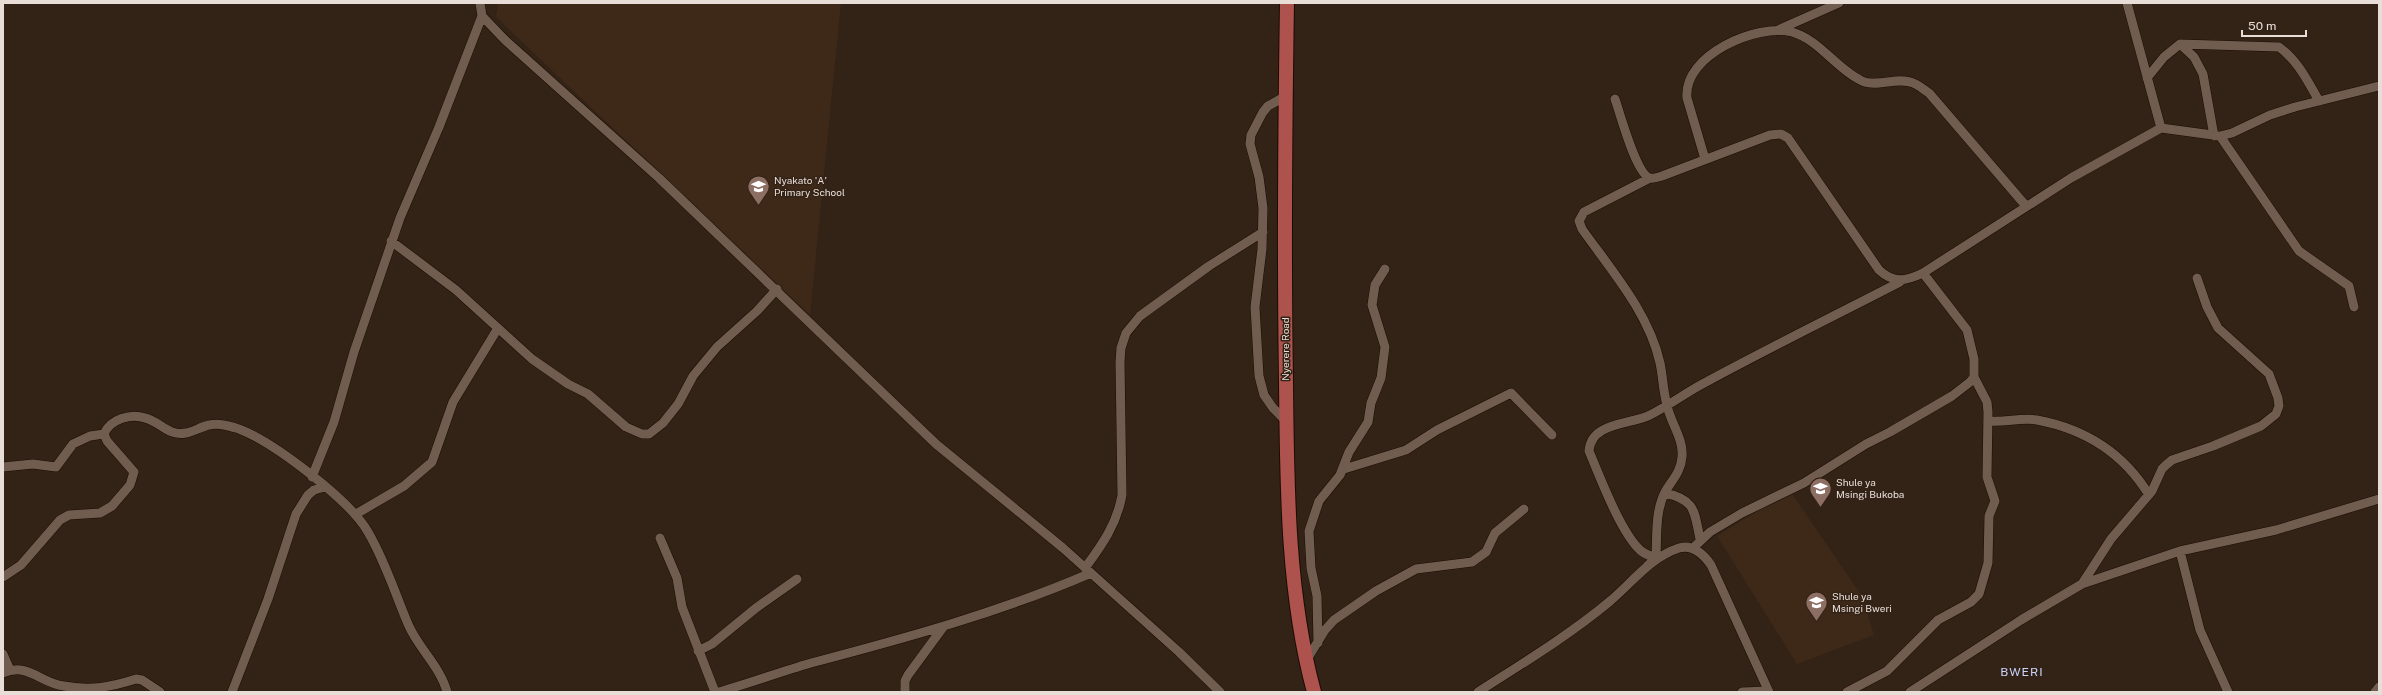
<svg xmlns="http://www.w3.org/2000/svg" width="2382" height="695" font-family="'Public Sans',sans-serif">
  <style>
    .built { fill: #3e2919 }
    .lines { fill: none; stroke-linecap: round; stroke-linejoin: round }
    .minor-casing { stroke: #1a0c03; stroke-width: 10 }
    .primary-casing { stroke: #1a0c03; stroke-width: 16 }
    .minor { stroke: #705d50; stroke-width: 9 }
    .primary { stroke: #ad524c; stroke-width: 14 }
    .labels { text-anchor: middle; dominant-baseline: central; stroke-width: 3; stroke-linejoin: round; paint-order: stroke }
    .poi-label { font-size: 10px; fill: #e9ded7; stroke: #332317; text-anchor: start }
    .street-label { font-size: 10px; fill: #e9ded7; stroke: #332317 }
    .quarter-label { font-size: 12px; letter-spacing: 1px; fill: #cad5ff; stroke: #332317 }
  </style>
  <rect width="100%" height="100%" fill="#332317"/>
  <!-- built -->
  <path class="built" d="M498 3H841L810 315 496 17Z
    M1790 491 1862 596 1874 635 1797 664 1717 536Z"/>
  <g class="lines">
    <defs>
      <path id="minor" d="M480 3 482 16 505 40 659 178 936 444 1063 548 1179 652 1220 692
        M2127 3 2161 128
        M1778 30 1839 3
        M2180 44 2194 57 2203 74 2214 136
        M2147 78 2164 57 2180 44 2279 47C2298 61 2307 80 2319 101
        M1615 99C1620 113 1636 174 1650 178 1653 179 1659 177 1662 176L1770 135 1781 134 1788 138 1879 270C1894 284 1906 281 1923 273L2071 178 2161 128 2220 136 2232 133 2270 115 2295 107 2379 86
        M2220 136 2299 251 2349 286 2354 307
        M1705 159 1687 98C1683 55 1757 23 1792 32 1820 40 1836 69 1862 81 1877 88 1898 76 1913 83 1919 85 1924 90 1929 93L2026 206
        M391 241 456 290 532 359 568 384 588 394 626 427 642 434H649L663 423 678 404 693 376 717 347 757 311 777 289
        M1286 421 1273 408 1264 395 1259 376 1255 307 1262 249 1263 208 1259 177 1250 144 1251 135 1263 112 1268 106 1286 96
        M1988 421C2005 423 2021 417 2037 420 2085 429 2124 454 2149 495
        M3 467 33 464 56 467 73 444 90 436 104 434
        M1344 469 1406 450 1437 430 1511 393 1552 435
        M312 477 334 422 354 352 400 218 439 127 482 16
        M1665 493C1696 500 1694 511 1700 539
        M356 514 404 486 432 462 453 402 498 328
        M660 538 677 578 682 607 715 692
        M1693 548 1710 532 1742 513 1804 483 1866 444 1890 432 1952 396 1970 382 1974 377V359L1967 330 1923 273
        M2180 551 2200 630 2228 692
        M1656 558C1651 556 1644 554 1640 550 1620 531 1600 477 1589 451 1591 422 1630 425 1650 415 1670 405 1688 391 1708 381 1771 347 1836 315 1900 282
        M1647 566 1656 558C1657 537 1655 511 1665 492 1672 480 1681 472 1682 457 1684 439 1670 422 1667 405 1663 391 1663 377 1660 363 1649 313 1611 270 1582 229L1579 221 1584 212 1650 178
        M1085 568C1102 545 1117 524 1122 495L1120 362 1121 348 1126 333 1140 316 1209 266 1263 232
        M3 577 21 565 60 520 69 515 100 513 112 506 130 485 134 472 107 441 104 434C110 419 131 413 145 418 155 420 163 429 172 432 187 437 196 428 209 425 220 423 229 426 239 429 273 442 350 500 368 532 385 561 395 593 408 624 418 648 440 666 447 692
        M2082 584 2111 539 2152 491 2162 469 2166 465 2172 460 2213 446 2261 426 2276 414 2279 406 2278 398 2269 374 2218 328 2207 307 2197 278
        M1318 643 1317 596 1311 568 1309 531 1319 501 1340 475 1349 452 1368 422 1371 403 1381 378 1385 347 1372 305 1375 285 1385 269
        M698 651 712 644 756 608 797 579
        M3 654 10 670
        M1306 661 1325 630 1334 620 1376 591 1416 569 1472 562 1486 552 1495 533 1524 509
        M3 673C28 662 40 683 64 686 90 691 111 687 136 679L142 680 160 692
        M232 692 268 599 296 514 308 495 314 490 325 487
        M719 692C750 683 780 672 811 663 906 638 1001 612 1091 573
        M905 692V681L908 675 944 626
        M1478 692C1523 663 1568 636 1609 602 1632 583 1649 558 1679 548 1693 544 1704 555 1711 565L1769 692
        M1742 692 1768 691
        M1847 692 1887 671 1938 620 1971 602 1979 594 1988 563 1989 516 1995 501 1987 477 1988 412 1987 402 1974 377
        M1910 692 2021 620 2082 584 2180 551 2276 530 2379 499
        M2375 692 2379 687"/>
      <path id="primary" d="M1287 3C1285 129 1284 255 1286 382 1287 484 1287 592 1314 692"/>
    </defs>
    <!-- minor casing -->
    <use href="#minor" class="minor-casing"/>
    <!-- primary casing -->
    <use href="#primary" class="primary-casing"/>
    <!-- minor -->
    <use href="#minor" class="minor"/>
    <!-- primary -->
    <use href="#primary" class="primary"/>
  </g>
  <!-- icons -->
  <defs>
    <symbol id="school-pin" viewBox="-11 -11 22 30"><path d="M0 17L-7.5 6A9.5 9.5 0 1 1 7.5 6Z" fill="#8d6e63" stroke="#332317"/><path d="M0-5L7-2L0 1L-7-2ZM-4 1L0 2.5L4 1V4Q0 6-4 4Z" fill="#fff"/></symbol>
  </defs>
  <g fill-rule="evenodd">
    <use href="#school-pin" x="746" y="174" width="25" height="34"/>
    <use href="#school-pin" x="1808" y="476" width="25" height="34"/>
    <use href="#school-pin" x="1804" y="590" width="25" height="34"/>
  </g>
  <g class="labels">
    <!-- poi labels -->
    <g class="poi-label">
      <text x="774" y="180">Nyakato 'A'<tspan x="774" dy="12">Primary School</tspan></text>
      <text x="1836" y="482">Shule ya<tspan x="1836" dy="12">Msingi Bukoba</tspan></text>
      <text x="1832" y="596">Shule ya<tspan x="1832" dy="12">Msingi Bweri</tspan></text>
    </g>
    <!-- street labels -->
    <g class="street-label">
      <text transform="translate(1285 349) rotate(-90)">Nyerere Road</text>
    </g>
    <!-- quarter labels -->
    <g class="quarter-label">
      <text x="2022" y="672">BWERI</text>
    </g>
  </g>
  <!-- border -->
  <rect width="2382" height="695" fill="none" stroke="#e9ded7" stroke-width="8"/>
  <!-- scale -->
  <path d="M2242 30v6h64v-6" fill="none" stroke="#e9ded7" stroke-width="2"/>
  <text x="2248" y="30" font-size="12" fill="#e9ded7" stroke="#332317" stroke-width="3" paint-order="stroke">50 m</text>
</svg>
